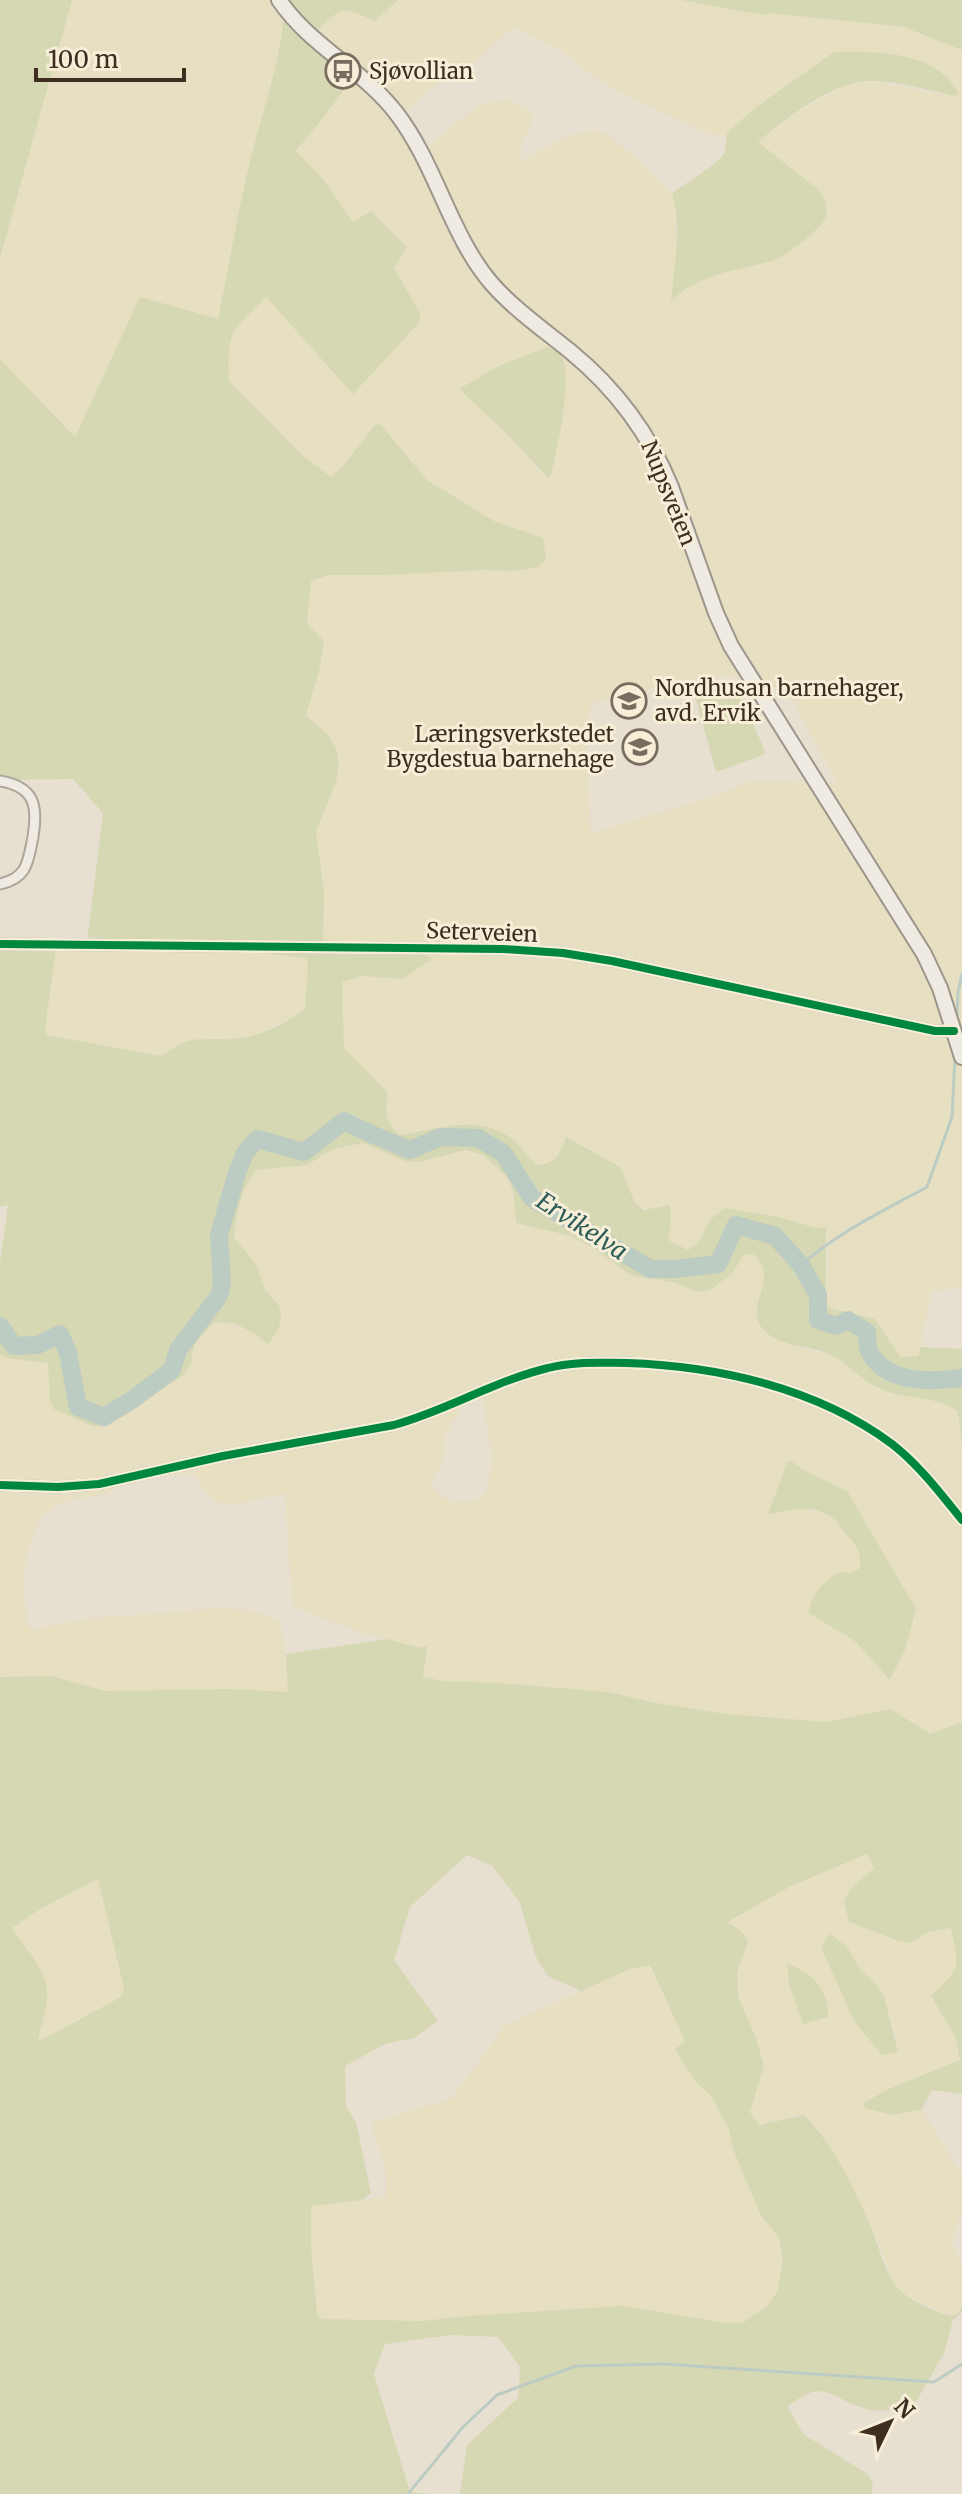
<svg xmlns="http://www.w3.org/2000/svg" width="962" height="2494" font-family="Merriweather,serif">
  <style>
    .farmland { fill: #e6dfc2; fill-rule: evenodd }
    .green { fill: #d6d7b3; fill-rule: evenodd }
    .lines { fill: none; stroke-linecap: round; stroke-linejoin: round }
    .stream { stroke: #bcccc2; stroke-width: 3 }
    .river { stroke: #bcccc2; stroke-width: 18 }
    .minor-casing { stroke: #ada599; stroke-width: 13 }
    .secondary-casing { stroke: #9c958a; stroke-width: 18 }
    .minor { stroke: #efebe3; stroke-width: 9 }
    .secondary { stroke: #efebe3; stroke-width: 14 }
    .cycleway-casing { stroke: #f7eed8; stroke-width: 13 }
    .cycleway { stroke: #00873e; stroke-width: 8 }
    .labels { text-anchor: middle; dominant-baseline: central; stroke-width: 6; stroke-linejoin: round; paint-order: stroke }
    .poi-label { font-size: 22px; fill: #3d2e20; stroke: #f7eed8; text-anchor: start }
    .street-label { font-size: 22px; fill: #3d2e20; stroke: #f7eed8 }
    .water-label { font-size: 24px; font-style: italic; fill: #2f5d5a; stroke: #f7eed8 }
  </style>
  <rect width="100%" height="100%" fill="#e7e0d1"/>
  <!-- farmland -->
  <path class="farmland" d="M72 0H285L284 19 276 68 249 165 218 320 109 362 75 438 0 359V258Z
    M398 0H681L763 15 769 13 904 27 962 50V1287L931 1292 919 1356 900 1357 875 1319 832 1309 826 1305 828 1257 826 1227 817 1228 779 1217 725 1209 711 1219 698 1244 688 1250 668 1240 671 1222 635 1203 620 1167 567 1137 558 1158 547 1165H536L507 1134 439 1126 425 1132 400 1135 389 1125 385 1113 344 1048 342 981 364 976 402 979 432 958 424 955 340 953 323 950 324 892 316 832 336 782 328 735 306 715 319 672 324 641 307 624 311 580 328 575H385L485 570 514 571 538 567 546 559 543 539 494 521 427 480 380 424 331 478 302 455 229 381 228 344 233 331 266 297 394 268 407 247 371 211 353 223 322 178 296 151 330 109 319 29 336 12 347 9 375 21ZM513 27 562 52 595 78 629 97 709 134 724 136 755 108 834 52 955 96 869 81 847 84 804 108 757 141 779 160 777 259 716 273 682 291 671 300 676 252 675 203 672 194 646 166 607 134 595 130 567 136 521 161V146L534 118 531 110 507 99 480 104 422 151 403 120 407 111 431 88 477 61ZM459 389 558 439 551 476 548 478 542 474 504 431ZM724 677 763 681 792 700 837 783 755 780 701 800 591 833 586 732 592 703 645 690Z
    M56 949 257 952 306 958 308 963 305 1009 294 1017 255 1035 233 1039 213 1038 184 1042 161 1056 47 1035 45 1028Z
    M363 1143 405 1161 419 1162 466 1150 483 1155 507 1176 513 1190 516 1223 571 1236 595 1249 632 1276 673 1282 700 1291 712 1289 731 1273 744 1255 753 1254 761 1260 766 1271 757 1318 762 1328 773 1337 804 1349 833 1355 882 1390 947 1403 958 1410 962 1445V1722L930 1734 891 1709 827 1722 726 1714 656 1703 608 1692 498 1683 443 1681 423 1678 421 1648 366 1634 314 1616 292 1605 285 1493 239 1504H225L212 1500 192 1473 146 1476 124 1481 110 1493 60 1503 40 1519 31 1543 24 1571 25 1603 29 1627 33 1629 82 1619 220 1608 257 1611 280 1621 288 1667V1692L230 1689 105 1691 52 1676 0 1677V1355L11 1359 48 1363 50 1400 104 1427 184 1375 191 1363 194 1345 213 1323 221 1322 250 1329 268 1343 281 1316 279 1305 265 1290 257 1266 234 1238 238 1209 248 1181 256 1170 307 1165 333 1149ZM481 1391 492 1458 488 1487 479 1500 450 1502 431 1485 444 1460 445 1435 460 1410ZM805 1471 847 1491 890 1568 905 1650 891 1680 856 1642 810 1613 851 1573 861 1568 862 1557 854 1542 831 1516 818 1511 798 1509Z
    M867 1854 874 1868 850 1889 849 1922 895 1940 911 1943 928 1932 951 1927 958 1962 955 1973 931 1996 955 2036 960 2060 884 2091 863 2104 893 2115 922 2109 962 2175V2210L952 2241 962 2266V2306L959 2313 951 2316 906 2295 896 2286 870 2223 844 2172 816 2127 804 2115H795L759 2125 750 2111 764 2066 756 2038 738 1996 737 1973 748 1941 726 1922 791 1886ZM830 1935 847 1947 860 1969 877 1985 884 1995 898 2048 833 1971 822 1948Z
    M98 1879 124 1988 121 1997 37 2043 47 1997 12 1928 42 1908Z
    M649 1965 685 2041 675 2049 695 2081 711 2096 729 2129 733 2149 760 2214 779 2238 783 2260 777 2292 767 2306 744 2322 726 2323 676 2316H467L423 2321H381L322 2319 317 2315 311 2248V2206L386 2197V2173L371 2123 452 2098 505 2025 630 1969Z"/>
  <!-- green -->
  <path class="green" d="M0 0H72L0 258Z
    M285 0H398L375 21C344 8 344 4 319 29V34L355 74 330 109 296 151 322 178 353 222 371 211 407 247 394 268 421 315 417 325 353 394 266 297C231 333 227 329 229 381L302 455 331 477 343 466 375 425 380 424 427 480 494 521 543 538 546 559 538 567 514 571 485 570 385 575H328L311 581 307 624 324 641 319 672 306 715 328 735 336 748 339 763 336 782 316 832 324 892 323 950 340 953 424 955 433 958 402 979 364 976 342 982 344 1048 388 1093C385 1113 384 1120 399 1135 433 1130 472 1115 505 1134 516 1140 527 1155 536 1165 556 1165 560 1154 566 1137L620 1167 635 1203 644 1210 670 1205 671 1222 668 1240 688 1250 698 1243 711 1219 725 1208 779 1217 817 1228 826 1227V1305L832 1309 875 1319 900 1357 919 1356 920 1347 962 1349V1445L958 1411C935 1395 905 1400 881 1389 863 1382 851 1366 835 1357 817 1345 778 1349 762 1328 744 1306 781 1277 753 1254L744 1255 732 1273 712 1289 699 1292 673 1282 632 1276 595 1249 571 1236 516 1223 513 1190 507 1177 483 1155 466 1150 419 1162 405 1161 363 1143 333 1149 307 1165 256 1170C240 1190 237 1213 234 1237L257 1266 265 1290 279 1305 281 1316 279 1328 268 1344C252 1331 234 1319 213 1323L194 1345 191 1363 184 1375 104 1427 92 1426 54 1409 50 1400 48 1363 11 1359 0 1355V1263L8 1205 0 1207V947L56 949 45 1028 47 1035 161 1056C168 1052 175 1046 183 1043 199 1036 217 1040 234 1039 258 1037 286 1024 305 1009L308 963 306 958 257 952 86 950 103 813 73 779 0 780V359L75 437 140 297 218 319C229 267 237 214 250 162 263 109 283 56 285 0Z
    M681 0H962V50L904 27 770 13 763 15Z
    M834 52C876 51 938 51 959 94L955 96C927 90 896 80 867 81 831 83 785 119 758 142L819 190 826 203 827 217C817 231 790 254 774 260 734 273 705 270 671 301 674 270 682 224 672 194 683 184 721 163 724 153 726 148 726 139 727 133L755 108Z
    M548 347C552 349 556 350 559 353 576 370 556 453 551 476L548 478 504 431 459 389 501 365Z
    M736 684 766 754 716 772 694 693Z
    M791 1461 805 1471 847 1491 916 1609 905 1650 890 1680 856 1642 809 1613C811 1592 823 1584 838 1572L851 1573 860 1568C862 1554 857 1545 847 1535 842 1529 837 1520 830 1516 812 1504 788 1511 768 1514L787 1463Z
    M387 1639 421 1648 427 1646 423 1677 443 1681 498 1683 608 1692 656 1703 726 1714 827 1722 891 1709 930 1734 962 1722V2094L932 2090 922 2109 893 2115 865 2108 863 2104 884 2091 960 2060 955 2036 931 1996C962 1966 959 1970 951 1928L928 1932 911 1943 896 1940 849 1922 844 1902 850 1889 874 1868 867 1854 791 1886 727 1922 741 1931 748 1941 737 1973 738 1996 756 2038 764 2066 750 2112 759 2125 804 2115C833 2144 854 2187 870 2225 878 2243 885 2273 897 2287 909 2301 934 2311 951 2316L959 2313 962 2306V2312L953 2320 944 2353 913 2407C900 2408 881 2413 868 2409 831 2400 824 2375 788 2407L803 2434 868 2474 873 2484 872 2494H460L467 2445 518 2398 520 2367 498 2337 451 2335 385 2344 374 2374 410 2492 431 2494H0V1677L52 1676 105 1691 230 1689 288 1692 286 1654ZM467 1855 492 1866 519 1901 536 1957 548 1976 581 1991 630 1969 650 1965 685 2041 675 2049 695 2081 711 2096 729 2129 733 2149 760 2214 779 2238 783 2260 777 2292 767 2306 744 2322 726 2323 623 2306 467 2316 423 2321 322 2319 317 2315 311 2248V2206L363 2200 371 2193 356 2122 346 2106 345 2066 385 2044 414 2038 438 2021 394 1960 410 1907ZM98 1879 124 1988 121 1997 38 2042C40 2028 46 2012 47 1997 48 1971 26 1949 12 1928L42 1908Z
    M830 1934 847 1947 860 1969 877 1985 884 1996 898 2052 882 2055 854 2021 821 1947Z
    M787 1964C812 1972 829 1990 828 2017L803 2024 789 1984Z"/>
  <g class="lines">
    <!-- stream -->
    <path class="stream" d="M957 1021 958 992 962 974
      M801 1265C839 1232 883 1211 927 1187L952 1117 955 1057
      M408 2494 463 2427 497 2395 576 2366 665 2364 934 2382 962 2364"/>
    <!-- river -->
    <path class="river" d="M0 1326 14 1346 38 1345 60 1334 68 1353 78 1407 104 1417 132 1400 172 1370 178 1350 219 1296 222 1283 219 1235 237 1173 245 1153 257 1139 304 1152 344 1121 371 1134 410 1150 441 1137 478 1138 503 1153 532 1198 650 1269H675L718 1264 736 1225 775 1236 801 1265 818 1295V1320L836 1326 848 1320 867 1332C868 1338 867 1347 869 1351 885 1384 933 1382 962 1378"/>
    <defs>
      <path id="minor" d="M0 781C35 787 38 806 33 837 28 861 28 878 0 884
        M0 944 504 949 563 953 612 961 935 1031H954
        M0 1485 58 1487 99 1484 223 1456 394 1425C448 1410 494 1381 548 1368 574 1361 601 1363 627 1363 718 1366 817 1388 892 1444 919 1465 940 1493 962 1520"/>
      <path id="secondary" d="M279 0C311 47 364 70 397 114 436 165 451 237 492 284 515 310 544 330 571 352 616 389 649 433 671 487L716 613 731 646 924 954 940 988 962 1057"/>
    </defs>
    <!-- minor casing -->
    <use href="#minor" class="minor-casing"/>
    <!-- secondary casing -->
    <use href="#secondary" class="secondary-casing"/>
    <!-- minor -->
    <use href="#minor" class="minor"/>
    <!-- secondary -->
    <use href="#secondary" class="secondary"/>
    <defs>
      <path id="cycleway" d="M0 944 504 949 563 953 612 961 935 1031H954
        M0 1485 58 1487 99 1484 223 1456 394 1425C448 1410 494 1381 548 1368 574 1361 601 1363 627 1363 718 1366 817 1388 892 1444 919 1465 940 1493 962 1520"/>
    </defs>
    <!-- cycleway casing -->
    <use href="#cycleway" class="cycleway-casing"/>
    <!-- cycleway -->
    <use href="#cycleway" class="cycleway"/>
  </g>
  <!-- icons -->
  <defs>
    <symbol id="bus-ring" viewBox="-11 -11 22 22"><circle r="9.5" fill="#f7eed8" stroke="#786c5e" stroke-width="1.5"/><path d="M-5-6H5V4H4V6H2V4H-2V6H-4V4H-5ZM-3.5-4V0h7V-4ZM-3.5 1.2v1.5H-2V1.2ZM2 1.2v1.5H3.5V1.2Z" fill="#786c5e"/></symbol>
    <symbol id="school-ring" viewBox="-11 -11 22 22"><circle r="9.5" fill="#f7eed8" stroke="#786c5e" stroke-width="1.5"/><path d="M0-5L7-2L0 1L-7-2ZM-4 1L0 2.5L4 1V4Q0 6-4 4Z" fill="#786c5e"/></symbol>
  </defs>
  <g fill-rule="evenodd">
    <use href="#bus-ring" x="323" y="51" width="40" height="40"/>
    <use href="#school-ring" x="609" y="681" width="40" height="40"/>
    <use href="#school-ring" x="620" y="727" width="40" height="40"/>
  </g>
  <g class="labels">
    <!-- poi labels -->
    <g class="poi-label">
      <text x="369" y="71">Sjøvollian</text>
      <text x="655" y="688">Nordhusan barnehager,<tspan x="655" dy="25">avd. Ervik</tspan></text>
      <text x="614" y="734" text-anchor="end">Læringsverkstedet<tspan x="614" dy="25">Bygdestua barnehage</tspan></text>
    </g>
    <!-- street labels -->
    <g class="street-label">
      <text transform="translate(669 493) rotate(68)">Nupsveien</text>
      <text transform="translate(482 932) rotate(2)">Seterveien</text>
    </g>
    <!-- water labels -->
    <g class="water-label">
      <text transform="translate(582 1226) rotate(33)">Ervikelva</text>
    </g>
  </g>
  <!-- north arrow -->
  <g transform="translate(890 2422) rotate(47)" stroke="#f7eed8" stroke-width="6" paint-order="stroke">
  <path d="M0-6L14 30L0 20L-14 30Z" fill="#3d2e20"/>
  <text y="-12" font-size="22" font-weight="bold" text-anchor="middle" fill="#3d2e20">N</text>
  </g>
  <!-- scale -->
  <path d="M36 68v12h148v-12" fill="none" stroke="#3d2e20" stroke-width="4"/>
  <text x="48" y="68" font-size="24" fill="#3d2e20" stroke="#f7eed8" stroke-width="6" paint-order="stroke">100 m</text>
</svg>
